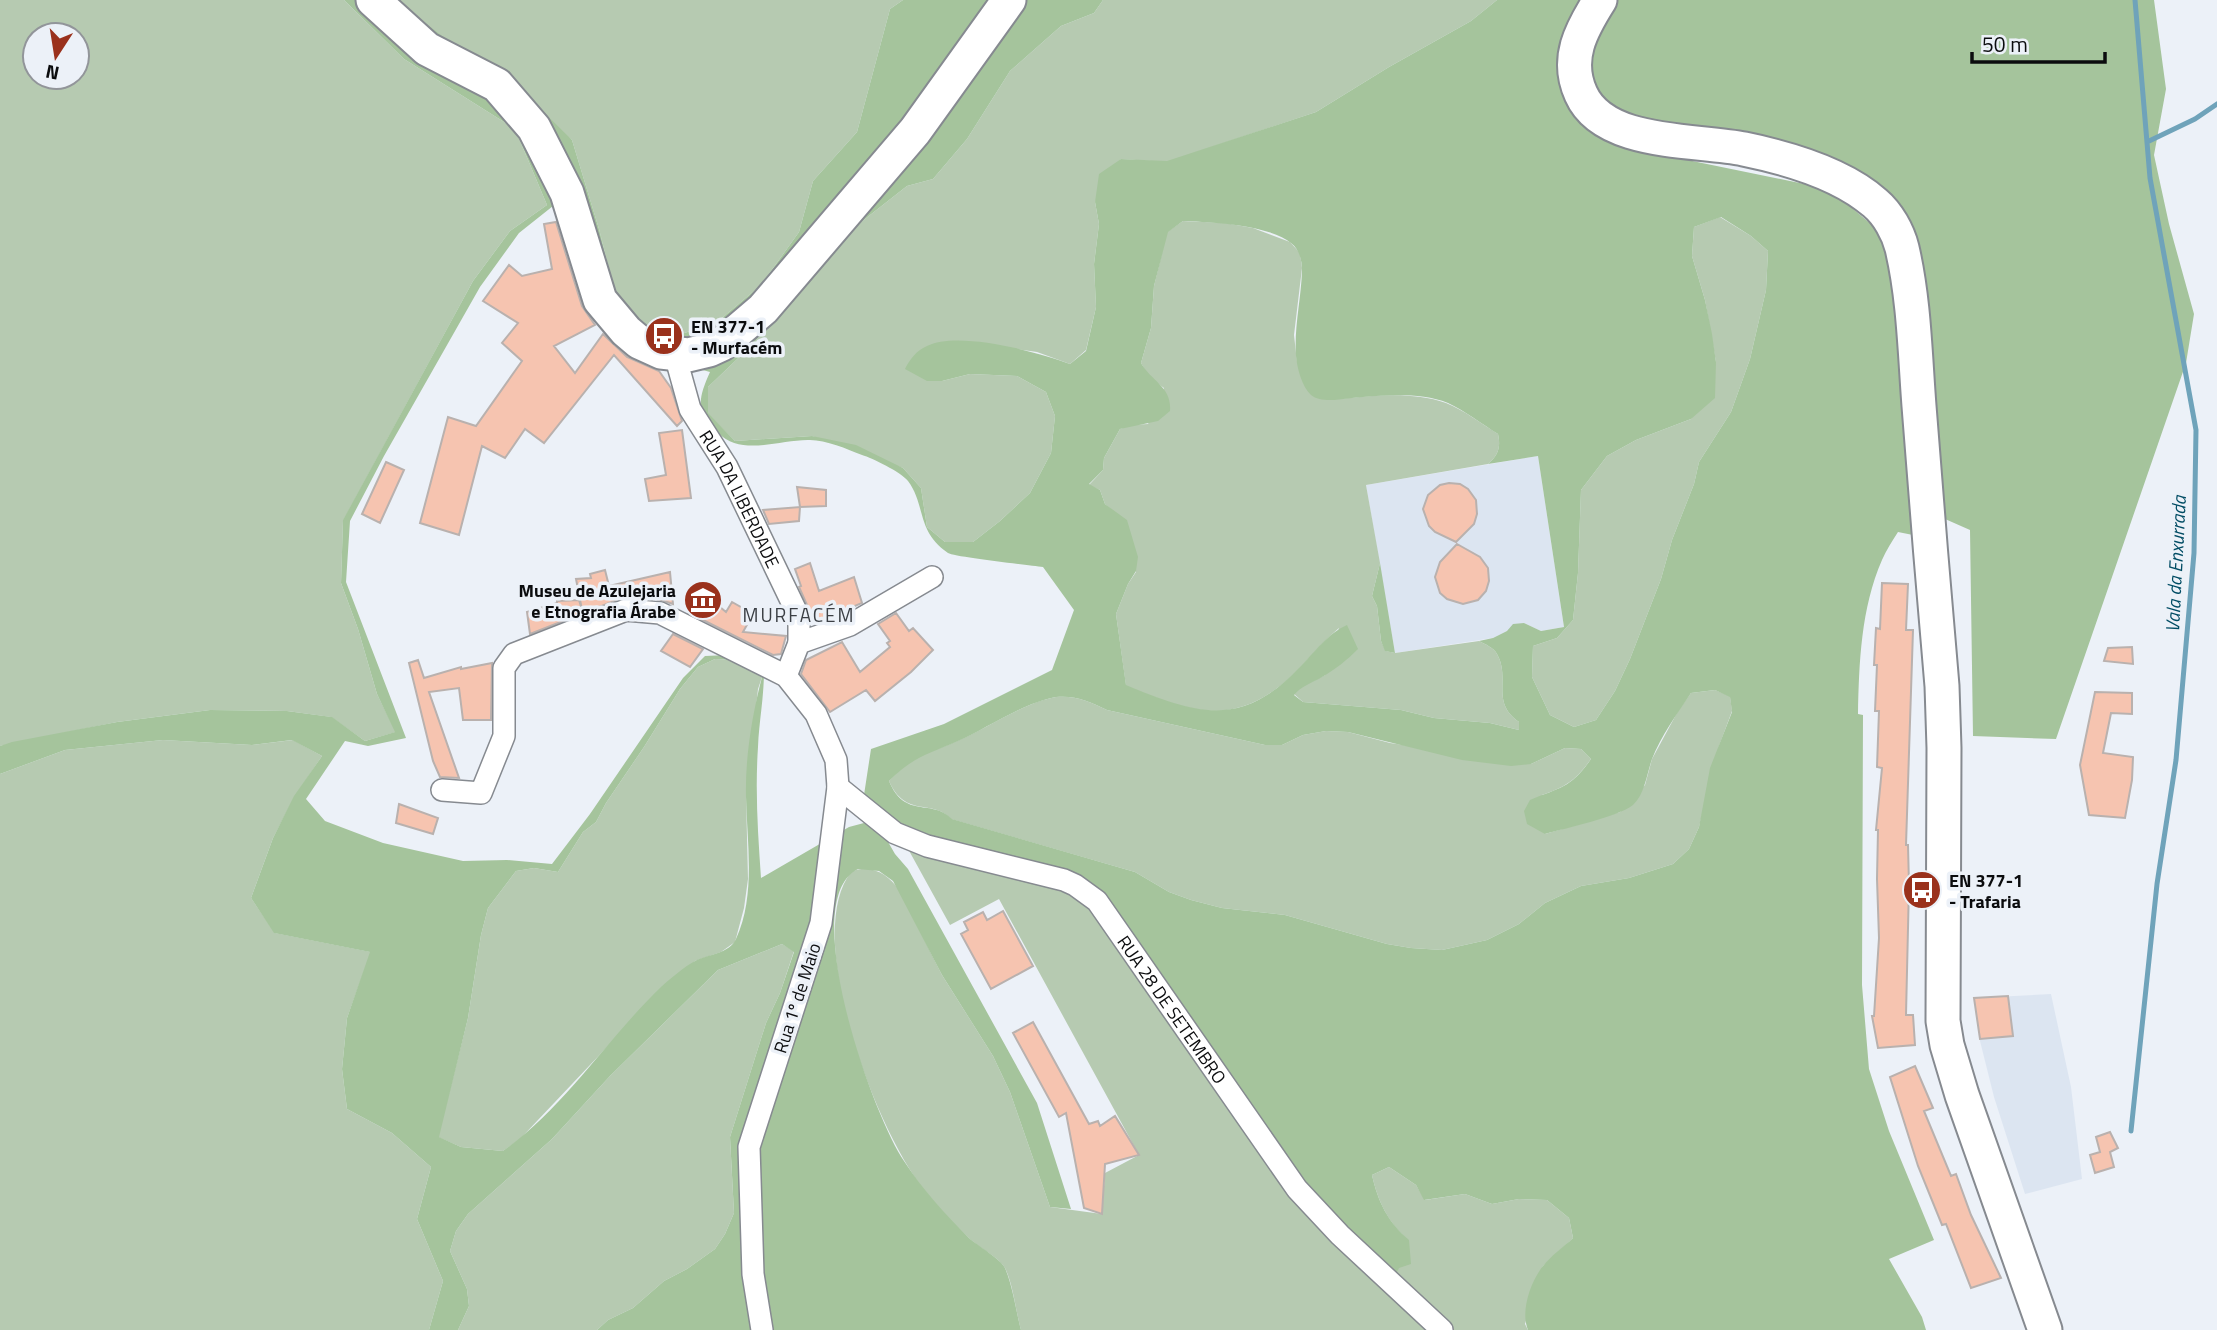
<svg xmlns="http://www.w3.org/2000/svg" width="2217" height="1330" font-family="'Titillium Web',sans-serif">
  <style>
    .built { fill: #dce5f1 }
    .green { fill: #b6cab1; fill-rule: evenodd }
    .forest { fill: #a5c49c; fill-rule: evenodd }
    .lines { fill: none; stroke-linecap: round; stroke-linejoin: round }
    .stream { stroke: #6fa3ba; stroke-width: 5 }
    .building { fill: #f6c4b0; stroke: #b9b1ae; stroke-width: 2 }
    .street-casing { stroke: #868a90; stroke-width: 24 }
    .primary-casing { stroke: #868a90; stroke-width: 37 }
    .street { stroke: #fff; stroke-width: 21 }
    .primary { stroke: #fff; stroke-width: 33 }
    .labels { text-anchor: middle; dominant-baseline: central; stroke-width: 7; stroke-linejoin: round; paint-order: stroke }
    .poi-label { font-size: 18px; font-weight: bold; fill: #0b0c0e; stroke: #ecf1f8; text-anchor: start }
    .street-label { font-size: 18px; fill: #0b0c0e; stroke: #ecf1f8 }
    .water-label { font-size: 19px; font-style: italic; fill: #004c64; stroke: #ecf1f8 }
    .neighbourhood-label { font-size: 19px; letter-spacing: 2px; fill: #3b3f44; stroke: #ecf1f8 }
  </style>
  <rect width="100%" height="100%" fill="#ecf1f8"/>
  <!-- built -->
  <path class="built" d="M1538 456 1564 627 1541 631 1524 623 1493 638 1395 653 1366 485Z
    M2051 994 2071 1087 2082 1179 2025 1194 1994 1097 1980 1041 1974 998Z"/>
  <!-- green -->
  <path class="green" d="M0 0H344L404 59 515 129 547 205 510 231 473 281 343 521 341 583 358 629 377 694 396 732 365 741 331 717 287 711 210 710 117 722 0 746ZM35 35H77V77H35Z
    M396 0H903L890 9 857 132 813 181 799 232 761 285 716 323 678 335 647 327 617 301 599 229 572 140Z
    M1103 0H1497L1471 21 1389 67 1316 112 1167 162 1121 159 1095 202 1099 224 1094 264 1096 307 1086 350 1070 364 1037 352 961 341 942 381 970 374 1017 376 1046 392 1055 416 1051 453 1030 493 1000 521 973 542H945L927 527 921 488 903 468 812 436 735 441 707 413 708 387 754 343 805 277 851 230 907 186 933 179 967 139 1010 71 1061 26 1094 13Z
    M1720 217 1751 236 1768 251 1766 290 1750 359 1731 412 1699 462 1694 484 1672 540 1661 579 1630 659 1615 691 1596 720 1574 727 1550 715 1532 677 1533 646 1557 638 1573 620 1578 573 1581 490 1607 456 1636 440 1691 419 1716 362 1705 300 1692 256 1694 227Z
    M1183 221 1225 223 1253 228 1290 242 1300 253 1302 268 1294 335 1297 362 1337 399C1372 396 1412 391 1446 403 1464 410 1482 424 1498 434 1501 448 1498 455 1488 464L1366 485 1380 563 1372 596 1377 606 1381 641 1386 651 1395 653 1479 641C1485 644 1494 648 1497 654 1511 679 1490 702 1519 722V730L1490 723 1434 718 1401 710 1303 702 1294 694 1299 688 1325 675 1339 628C1322 642 1309 659 1294 674 1235 729 1193 713 1126 686L1116 614 1128 584 1136 572 1112 510 1105 504 1100 490 1089 485 1103 470 1104 458 1120 429 1131 425 1148 424 1164 388 1149 377 1141 363 1151 328 1154 286 1167 232Z
    M715 659C734 659 747 664 762 677L758 689 746 795 748 879 744 908 735 942 721 952 695 961 625 1028 520 1139 503 1151 461 1147 438 1137 468 1018 481 935 488 908 516 871 534 868 558 872 583 832 596 822 606 803 644 747 680 689 698 667Z
    M1715 690 1730 696 1732 711 1719 746 1699 827 1689 849 1673 864 1629 878 1581 886 1545 903 1519 924 1487 940 1442 950 1411 948 1387 944 1285 915 1222 908 1191 900 1169 892 1135 872 951 819C932 798 906 819 889 781 894 776 898 770 904 766 920 754 939 749 957 741 986 729 1025 702 1056 697 1075 695 1091 702 1107 710L1265 745H1282L1303 735 1326 731 1348 732 1390 743 1531 764 1565 748 1581 749 1591 759C1575 781 1567 786 1542 795L1545 834 1620 812 1645 785 1652 759 1678 711 1691 693Z
    M163 740 252 745 293 740 322 756 295 796 273 838 251 898 275 933 371 952 347 1018 342 1069 347 1109 392 1133 431 1167 417 1219 443 1281 429 1330H0V774L65 750Z
    M907 847 1084 896 1436 1330H1021C1016 1312 1013 1284 1005 1268 1000 1259 985 1251 976 1244 958 1229 940 1210 925 1191 878 1134 801 937 851 872 870 863 888 874 899 890L942 975 993 1056 1010 1092 1050 1207 1102 1214 1105 1173 1139 1155 999 899 950 925Z
    M782 944 794 951 780 993 766 1023 730 1137 734 1213 725 1234 715 1249 687 1269 664 1281 633 1308 608 1320 597 1330H458L469 1306 467 1289 450 1251 456 1231 468 1214 552 1139 610 1076 718 970Z
    M1389 1167 1416 1185 1425 1200 1465 1194 1492 1204 1519 1199 1547 1200 1569 1218 1573 1238 1543 1266 1525 1324 1528 1330H1449L1394 1278 1409 1241C1388 1222 1378 1202 1372 1175Z"/>
  <!-- forest -->
  <path class="forest" d="M344 0H396L442 36 510 79 572 140 599 229 617 301 647 327 678 335 716 323 761 285 799 232 813 181 857 132 890 9 903 0H1103L1094 13 1061 26 1010 71 967 139 933 179 907 186 851 230 805 277 754 343 708 387V413L735 441 812 436 856 445 903 468 921 488 927 527 945 542H973L1000 521 1030 493 1051 453 1055 416 1046 392 1017 376 970 374 942 381H927L905 369C910 359 916 351 927 346 958 330 1038 352 1070 364L1086 351 1096 307 1094 264 1099 224 1095 202 1099 174 1121 159 1167 161 1316 112 1389 67 1471 21 1497 0H2154L2166 89 2154 155 2169 224 2194 314 2186 363 2056 739 1973 736 1970 530 1936 515 1916 254C1911 242 1907 225 1900 215 1864 168 1757 143 1700 135 1672 132 1638 132 1612 117 1598 108 1592 92 1587 77L1560 74V82L1575 114 1596 136 1624 147 1814 186 1845 202 1872 225 1890 254 1901 287 1921 533 1913 535 1898 532C1892 541 1886 551 1882 560 1861 608 1859 663 1858 714L1863 715 1862 985 1869 1069 1889 1131 1934 1240 1889 1259 1922 1317 1926 1330H1528C1520 1311 1531 1281 1543 1266 1551 1256 1563 1247 1573 1238L1569 1218 1547 1200 1519 1199 1492 1204 1465 1194 1424 1200 1416 1185 1389 1167 1372 1175C1378 1202 1388 1222 1409 1240L1411 1264 1399 1268 1394 1278 1343 1231 1301 1187 1109 908 1089 888 1066 876 928 842 897 829 877 811 864 795 871 749 944 724 1052 670 1074 610 1043 567C1028 565 955 557 948 553 916 531 926 505 908 481 901 472 872 458 862 455 847 449 826 440 810 440 781 439 742 457 718 433 695 412 698 399 710 372L644 354 621 334 595 306 583 275 567 218 553 206 519 233 480 287 384 456 350 521 346 582 406 738 368 746 345 741 306 799 325 821 383 843 463 861 507 860 552 864 590 814 683 678 705 656 728 655 764 671C764 697 759 722 758 747 755 792 758 834 761 878L849 827 864 823 880 828 895 854 908 869 1037 1103 1071 1209 1050 1207 1010 1092 993 1056 942 975 893 881 879 871 858 869C795 900 874 1118 904 1161 922 1189 945 1214 969 1238 978 1246 1001 1259 1005 1268 1013 1287 1016 1311 1021 1330H597L608 1320 633 1308 664 1281 687 1269 715 1249 725 1234 734 1213 730 1137 766 1023 780 993 794 952 782 944 718 970 610 1076 552 1139 468 1214 456 1231 450 1251 467 1289 469 1306 458 1330H429L443 1281 417 1219 431 1167 392 1133 347 1109 342 1069 347 1018 370 952 274 933 251 898 273 838 294 796 322 756 292 740 252 745 163 740 65 750 0 774V746L12 742 117 722 210 710 287 711 332 717 365 741 395 732 377 694 358 629 341 583 343 520 473 281 510 231 547 205 515 129 404 59ZM1721 217 1751 236 1768 251 1766 290 1750 359 1731 412 1699 462 1694 484 1672 540 1661 579 1630 659 1615 691 1596 720 1574 727 1550 715 1532 677 1533 646 1557 638 1573 620 1578 573 1581 490 1607 456 1636 440 1691 419 1715 398 1716 362 1712 334 1705 300 1692 256 1694 227ZM1183 221C1210 222 1270 225 1291 243 1300 250 1302 261 1302 271 1301 300 1294 327 1296 356 1297 368 1302 387 1311 395 1323 405 1350 397 1363 397 1391 395 1422 393 1448 403 1465 411 1482 424 1498 434 1501 448 1498 455 1488 464L1538 456 1564 627 1541 631 1524 623 1513 624 1507 631 1493 638 1479 641C1485 644 1494 648 1497 654 1511 679 1490 702 1519 722V730L1490 723 1434 718 1401 710 1303 702 1294 695C1301 686 1312 683 1322 677 1336 669 1347 660 1358 649L1347 625C1328 633 1314 653 1299 668 1241 729 1196 714 1126 685L1116 614 1128 584 1136 571 1138 557 1127 520 1105 504 1100 490 1089 484 1103 470 1104 458 1120 429 1158 421 1170 411C1172 387 1152 382 1141 363L1151 328 1154 286 1168 232ZM715 659C734 659 747 664 762 677 752 715 745 758 746 797 747 843 756 896 736 939 729 954 708 954 695 961 684 967 671 978 661 987 607 1039 565 1107 503 1151L461 1147 439 1137 468 1018 481 935 488 908 516 871 534 868 558 872 583 832 596 822 606 803 644 747 680 689 698 667ZM1715 690 1730 697 1732 712 1710 768 1699 827 1689 849 1673 864 1629 878 1581 886 1545 903 1519 924 1487 940 1442 950 1411 948 1387 944 1285 915 1222 908 1191 900 1169 892 1135 872 952 819C932 798 905 820 889 781 913 757 928 754 958 741 986 729 1025 702 1056 697 1075 695 1091 702 1107 710L1265 745H1282L1303 735 1326 731 1348 732 1462 760 1511 766 1531 764 1565 748 1581 749 1591 759C1571 788 1561 787 1530 800L1524 811 1527 824 1545 834C1566 828 1618 817 1633 805 1645 794 1647 773 1652 759 1661 736 1677 714 1691 693Z
    M1380 563 1395 653 1385 651 1381 641 1377 606 1372 596Z"/>
  <g class="lines">
    <!-- stream -->
    <path class="stream" d="M2147 142 2195 119 2217 104
      M2131 1131 2157 884 2176 760 2194 553 2196 430 2150 178 2135 0"/>
  </g>
  <!-- building -->
  <path class="building" d="M556 222 582 306 595 325 554 346 575 373 603 334 627 357 659 371 671 388 682 421 677 426 614 355 544 443 525 429 505 458 482 446 459 535 420 523 448 417 476 426 522 361 502 343 518 323 483 301 509 265 522 276 552 269 544 224Z
    M682 430 691 498 649 501 645 479 666 475 659 433Z
    M386 462 404 470 380 523 362 514Z
    M1449 483 1460 484 1468 489 1476 500 1477 514 1474 524 1456 542 1435 532 1429 526 1423 509 1428 495 1440 485Z
    M797 487 826 490V506L800 507Z
    M800 507 799 521 769 524 763 510Z
    M1457 544 1480 557 1488 568 1489 581 1486 591 1478 600 1463 604 1447 599 1440 593 1435 577 1440 562Z
    M810 563 819 591 854 577 862 603 815 623 799 587 801 586 795 569Z
    M605 570 609 586 670 572 673 604 661 600 622 598 530 634 527 612 557 603V601L579 600 582 610 576 579 591 578 590 574Z
    M1882 583 1908 584 1906 630H1913L1906 845H1908L1909 885 1906 1015H1913L1915 1045 1878 1048 1872 1016H1874L1879 938 1877 879 1878 830H1876L1882 768 1877 767 1879 711H1875L1877 665H1874L1876 628 1880 629Z
    M703 593 726 612 732 602 753 614 743 632 786 636 781 654 773 655 689 613Z
    M896 613 909 631 913 628 933 650 911 672 875 701 866 690 830 712 801 674 806 660 842 642 860 672 890 647 887 643 890 641 878 624Z
    M673 634 703 649 690 667 661 651Z
    M2132 647 2133 664 2104 661 2108 648Z
    M418 660 424 678 461 667V669L492 663 491 720H463L459 688 429 692 459 778 440 777 433 761 409 663Z
    M2095 692 2132 693V714L2111 713 2103 753 2133 757 2132 780 2125 818 2089 815 2080 765Z
    M399 804 438 818 433 834 396 823Z
    M1003 911 1033 966 991 989 961 934 968 930 964 922 983 912 987 920Z
    M2008 996 2013 1036 1980 1039 1974 998Z
    M1033 1022 1089 1124 1098 1121 1100 1126 1115 1116 1139 1155 1105 1164 1102 1214 1084 1208 1066 1113 1059 1117 1013 1033Z
    M1915 1066 1933 1108 1924 1111 1951 1176 1956 1174 1971 1215 2001 1278 1971 1288 1946 1224 1942 1225 1918 1166 1890 1077Z
    M2110 1132 2118 1148 2110 1152 2114 1167 2095 1173 2090 1155 2100 1152 2096 1137Z"/>
  <g class="lines">
    <defs>
      <g id="street">
        <path id="s1" d="M675 355 690 409 727 467 799 617V643"/>
        <path d="M786 676 799 643 850 625 932 577"/>
        <path id="s2" d="M838 787 895 833 927 846 1064 880 1075 885 1097 901 1297 1189 1340 1235 1442 1330"/>
        <path d="M442 790 481 793 504 736V668L514 654 626 610 660 613 786 676 816 714 836 760 838 787 821 923 749 1147 753 1274 762 1330"/>
      </g>
      <path id="primary" d="M373 0 427 49 497 85 534 128 567 193 600 300 626 331 639 342 661 352 688 355 709 350 722 344 763 309 915 131 1009 0
        M1600 0C1581 30 1565 59 1581 94 1604 146 1695 139 1744 149 1788 158 1841 173 1875 203 1888 214 1898 232 1902 248 1914 299 1915 354 1919 406 1926 499 1934 593 1942 686L1944 748 1943 1021 1947 1045 1962 1095 2045 1330"/>
    </defs>
    <!-- street casing -->
    <use href="#street" class="street-casing"/>
    <!-- primary casing -->
    <use href="#primary" class="primary-casing"/>
    <!-- street -->
    <use href="#street" class="street"/>
    <!-- primary -->
    <use href="#primary" class="primary"/>
  </g>
  <!-- icons -->
  <defs>
    <symbol id="bus-disc" viewBox="-11 -11 22 22"><circle r="9.5" fill="#9a311c" stroke="#ecf1f8"/><path d="M-5-6H5V4H4V6H2V4H-2V6H-4V4H-5ZM-3.5-4V0h7V-4ZM-3.5 1.2v1.5H-2V1.2ZM2 1.2v1.5H3.5V1.2Z" fill="#fff"/></symbol>
    <symbol id="museum-disc" viewBox="-11 -11 22 22"><circle r="9.5" fill="#9a311c" stroke="#ecf1f8"/><path d="M0-6L6-3V-2H-6V-3ZM-5-1h2V3h-2ZM-1-1h2V3h-2ZM3-1h2V3H3ZM-6 4H6V6H-6Z" fill="#fff"/></symbol>
  </defs>
  <g fill-rule="evenodd">
    <use href="#bus-disc" x="642" y="314" width="44" height="44"/>
    <use href="#museum-disc" x="681" y="578" width="44" height="44"/>
    <use href="#bus-disc" x="1900" y="868" width="44" height="44"/>
  </g>
  <g class="labels">
    <!-- poi labels -->
    <g class="poi-label">
      <text x="691" y="326">EN 377-1<tspan x="691" dy="21">- Murfacém</tspan></text>
      <text x="676" y="590" text-anchor="end">Museu de Azulejaria<tspan x="676" dy="21">e Etnografia Árabe</tspan></text>
      <text x="1949" y="880">EN 377-1<tspan x="1949" dy="21">- Trafaria</tspan></text>
    </g>
    <!-- street labels -->
    <g class="street-label">
      <text stroke="none"><textPath href="#s1" startOffset="159">RUA DA LIBERDADE</textPath></text>
      <text transform="translate(797 998) rotate(-72)">Rua 1º de Maio</text>
      <text stroke="none"><textPath href="#s2" startOffset="420">RUA 28 DE SETEMBRO</textPath></text>
    </g>
    <!-- water labels -->
    <g class="water-label">
      <text transform="translate(2175 564) rotate(-87)">Vala da Enxurrada</text>
    </g>
    <!-- neighbourhood labels -->
    <g class="neighbourhood-label">
      <text x="799" y="614">MURFACÉM</text>
    </g>
  </g>
  <!-- north arrow -->
  <g transform="translate(56 56) rotate(192)"><circle r="33" fill="#ecf1f8" stroke="#92959a" stroke-width="2"/>
  <path d="M0-5L12 26L0 18L-12 26Z" fill="#9a311c"/>
  <text y="-10" font-size="19" font-weight="bold" text-anchor="middle" fill="#0b0c0e">N</text>
  </g>
  <!-- scale -->
  <path d="M1972 52v10h133v-10" fill="none" stroke="#0b0c0e" stroke-width="3.5"/>
  <text x="1982" y="52" font-size="21" fill="#0b0c0e" stroke="#ecf1f8" stroke-width="5" paint-order="stroke">50 m</text>
</svg>
